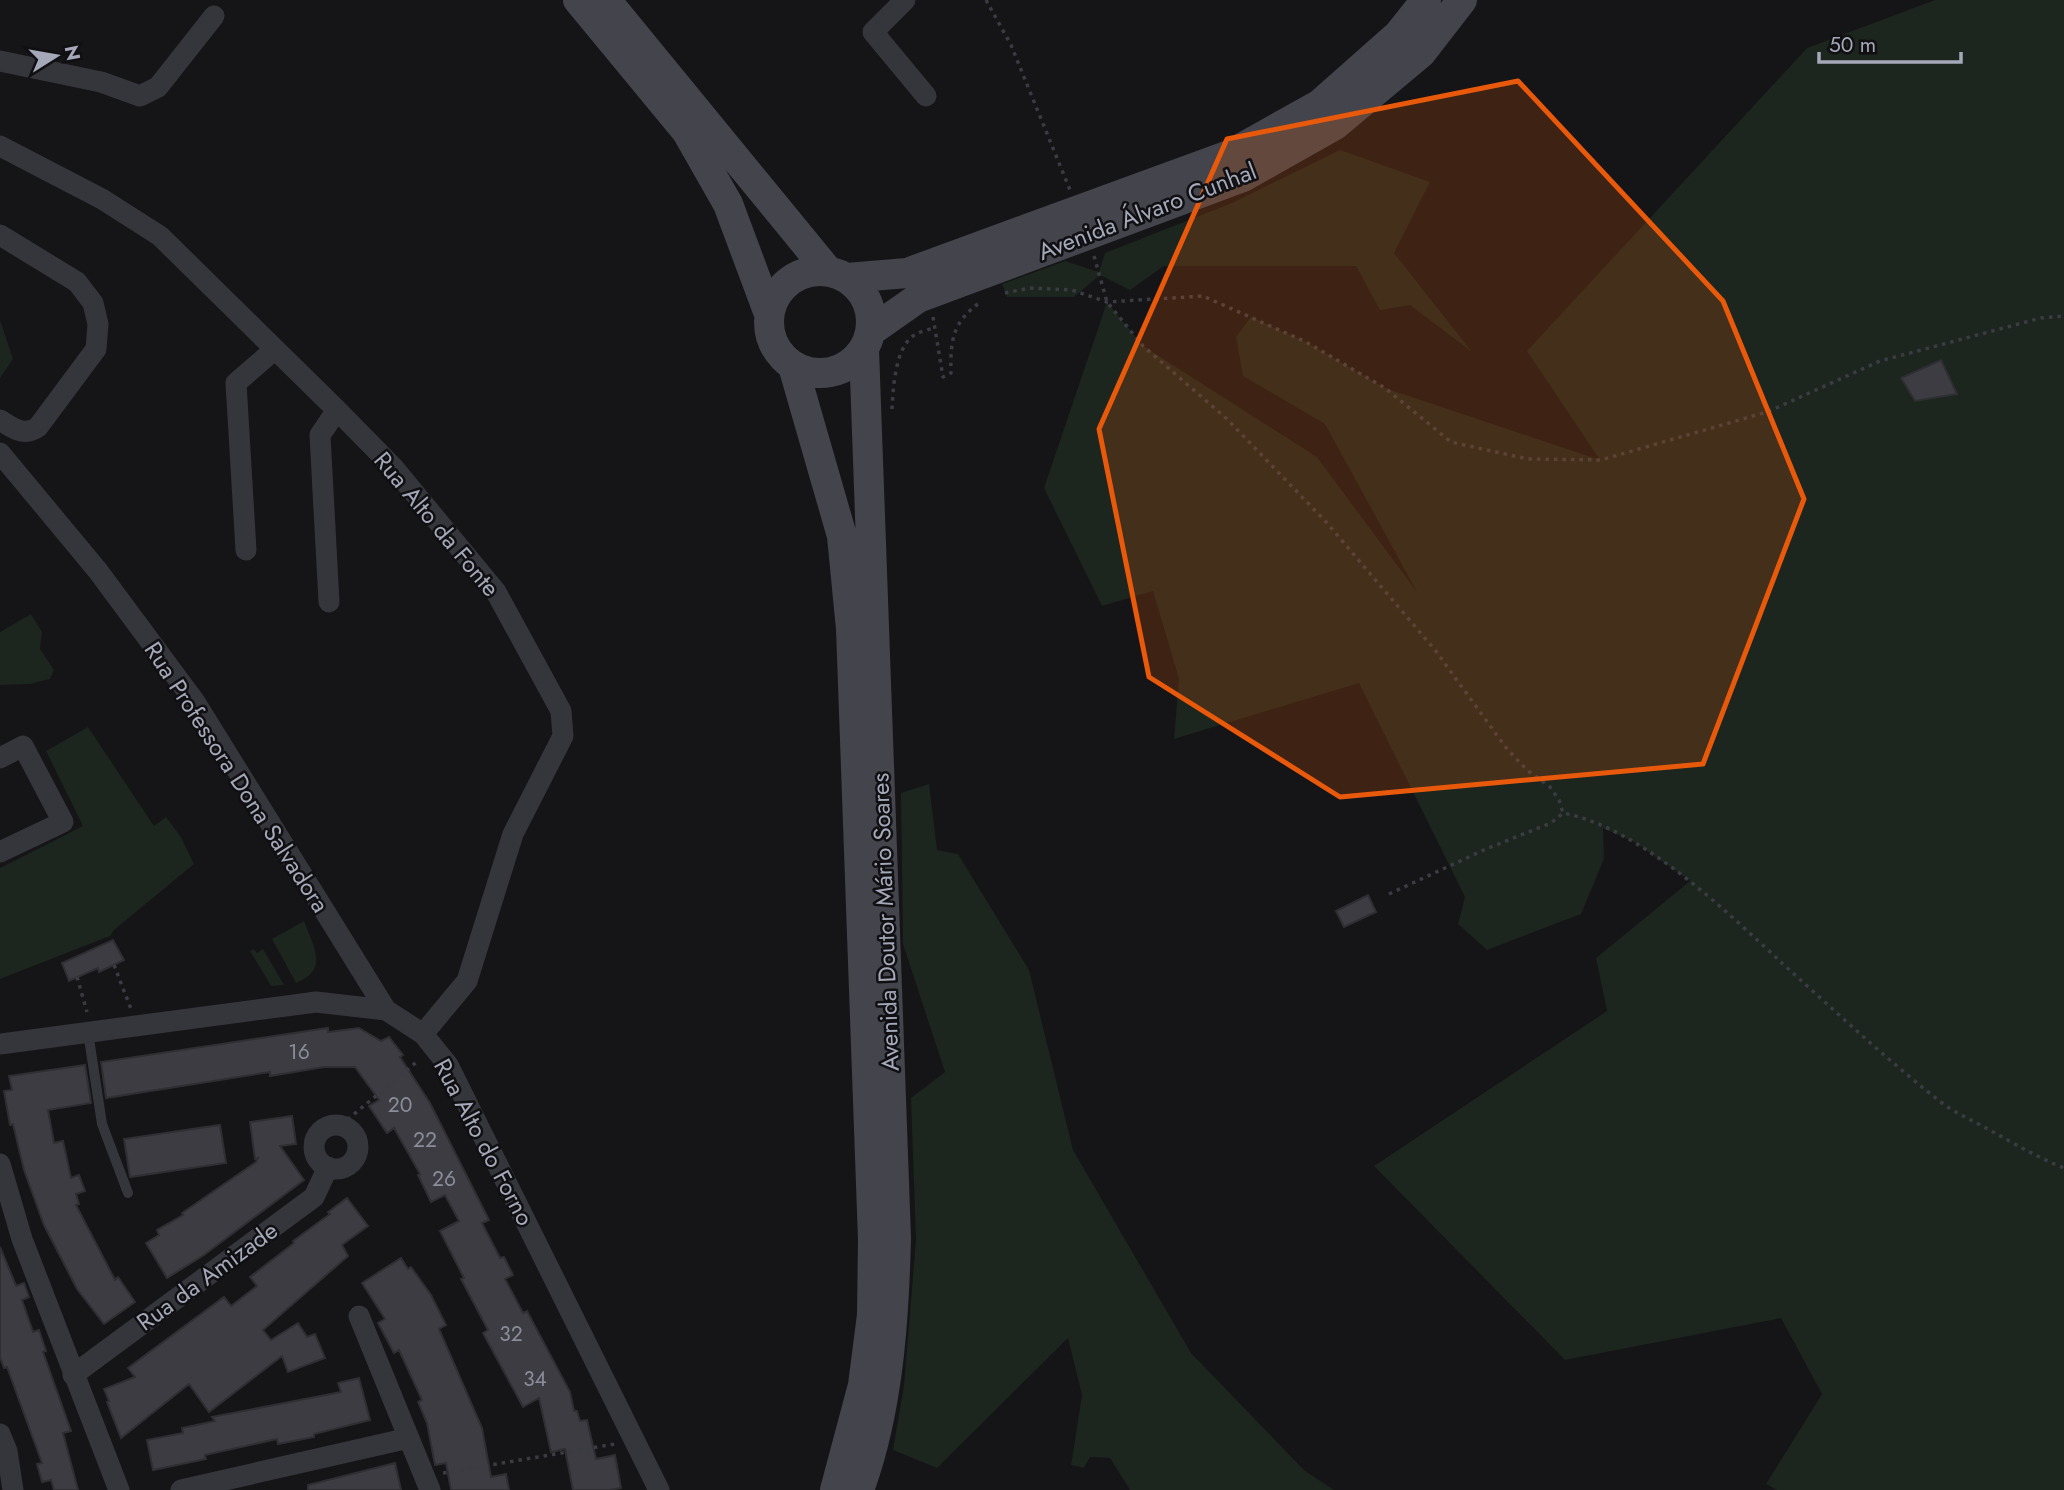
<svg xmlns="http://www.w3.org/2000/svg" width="2064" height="1490" font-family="Jost,sans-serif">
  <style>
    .green { fill: #1c251e }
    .building { fill: #3c3c42; stroke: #2f2e33; stroke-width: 2 }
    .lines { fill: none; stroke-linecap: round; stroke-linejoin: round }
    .path { stroke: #3b3c43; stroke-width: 3.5; stroke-dasharray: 3.5 5; stroke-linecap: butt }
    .lane { stroke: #35353c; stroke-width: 10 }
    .street { stroke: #35353c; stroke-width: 21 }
    .secondary { stroke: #43444c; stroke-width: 30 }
    .marked { fill: #e8590c; fill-opacity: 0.2; stroke: #e8590c; stroke-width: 5; stroke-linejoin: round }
    .labels { text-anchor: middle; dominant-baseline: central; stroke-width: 5; stroke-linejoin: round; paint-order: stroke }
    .number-label { font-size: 21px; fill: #8b8d9a }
    .street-label { font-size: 24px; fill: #a5a8b8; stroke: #100f12 }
  </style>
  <rect width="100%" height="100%" fill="#151417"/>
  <!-- green -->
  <path class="green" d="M1935 0H2064V1490H1777L1766 1484 1822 1394 1781 1318 1565 1360 1374 1166 1607 1011 1596 958 1690 881 1636 843 1603 828 1604 859 1581 914 1487 950 1458 924 1465 897 1359 683 1174 739 1179 679 1153 591 1102 606 1044 488 1107 302 1143 346 1317 457 1417 592 1325 424 1243 376 1236 337 1251 317 1306 342 1385 388 1600 460 1527 351 1807 48Z
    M1340 150 1430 182 1394 253 1472 352 1410 305 1380 310 1356 266H1164L1130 290 1100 275 1074 297H1007L1002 284 1065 261 1099 272 1105 253 1232 203Z
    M0 320 13 359 0 378Z
    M31 614 42 632 40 649 54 670 50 679 30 684 0 685V632Z
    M88 727 154 826 166 817 181 837 194 864 114 930 110 936 0 979V868L83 826 46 751Z
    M929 784 937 850 958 854 1029 970 1073 1150 1191 1353 1304 1470 1334 1490H1130L1110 1458 1090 1457 1084 1468 1071 1465 1082 1395 1068 1338 937 1468 893 1450 904 1385 916 1240 911 1098 945 1072 903 944 901 793Z
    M304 921C313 946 330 970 296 983L272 939Z
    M254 949 257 953 263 949 284 985 271 986 250 951Z"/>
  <!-- building -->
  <path class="building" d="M1941 360 1957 394 1915 401 1901 378Z
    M1368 895 1376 912 1344 927 1336 911Z
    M113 940 124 960 99 972 98 968 69 981 62 963Z
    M328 1028V1032L359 1028 381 1041 389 1037 403 1055 400 1057 430 1103 489 1220 482 1223 500 1258 504 1257 513 1275 505 1279 523 1313 527 1311 570 1392 574 1411H577L580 1421 587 1420 596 1459 615 1455 621 1488 609 1490H573L565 1449 551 1452 539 1398 523 1407 483 1333 488 1330 461 1279 464 1278 440 1231 459 1221 445 1195 431 1202 418 1175 420 1174 394 1128 387 1133 369 1106 379 1100 355 1067H324L270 1076V1072L106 1098 101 1062Z
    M85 1065 91 1103 48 1110 54 1143 63 1141 71 1178 79 1175 85 1191 76 1194 79 1204 76 1205 115 1280 118 1277 135 1302 104 1324 77 1289 44 1225 24 1170 13 1124 10 1125 4 1091 12 1090 9 1076Z
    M292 1116 296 1144 280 1146 304 1180 204 1255 167 1278 146 1243 159 1235 157 1230 183 1215 182 1213 256 1162 258 1158 255 1159 250 1122Z
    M220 1125 226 1163 130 1177 124 1139Z
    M347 1198 368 1226 342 1245 348 1256 263 1330 271 1340 298 1323 307 1337 315 1334 325 1358 288 1372 282 1356 209 1412 189 1384 121 1438 107 1402 109 1401 104 1389 135 1377 128 1368 224 1297 231 1306 257 1286 250 1277 294 1243 293 1241 330 1214 328 1212Z
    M0 1247 16 1286 24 1283 29 1297 22 1300 33 1332 39 1330 46 1351 43 1352 71 1431 63 1433 78 1490H54L51 1480 42 1482 37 1464 42 1463 7 1367 4 1368 0 1357Z
    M401 1258 408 1269 411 1267 431 1295 446 1325 439 1329 482 1428 491 1477 506 1474 509 1490H451L446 1463 435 1465 427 1423 418 1402 422 1400 399 1350 394 1353 378 1323 385 1319 362 1283Z
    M359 1378 370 1420 314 1434V1437L278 1444 277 1439 205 1455 206 1459 153 1470 147 1440 183 1433 182 1428 215 1421 212 1417 341 1392 338 1383Z
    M395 1463 401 1490H308V1485Z"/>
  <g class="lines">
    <!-- path -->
    <path class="path" d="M986 0 1011 45 1070 190
      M1094 256 1107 302 1143 346 1227 419 1327 523 1435 650 1507 749 1527 770 1550 787 1559 800 1563 813C1641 828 1726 911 1783 964 1835 1011 1887 1060 1942 1103 1955 1113 1970 1119 1984 1127 2010 1141 2036 1157 2064 1168
      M1005 293 1030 288 1072 290 1107 302 1203 296 1306 342 1385 388 1451 442 1528 459 1601 460 1767 412 1880 361 2041 318 2064 316
      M933 317 943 377 951 373C950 339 953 321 982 301
      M892 409C893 389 895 349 913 336 918 332 927 330 934 328
      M1389 894 1486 849 1551 823 1563 813
      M114 965 131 1009
      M77 977 87 1012
      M341 1125 419 1060
      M443 1473 615 1444"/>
    <!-- lane -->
    <path class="lane" d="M88 1032 102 1124 128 1193"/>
    <!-- street -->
    <path class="street" d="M905 0 873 32 926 96
      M0 61 101 82 140 96 158 87 214 16
      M0 146 102 199 160 236 337 410 393 467 496 592 561 711 563 736 513 834 467 981 423 1034
      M0 235 77 282 93 303 98 324 96 349 38 427C24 437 13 428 0 420
      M0 453 98 571 195 702 386 1010
      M246 550 236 383 275 349
      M329 602 320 435 337 410
      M0 758 23 746 63 822 0 852
      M0 1044 316 1002 386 1010 423 1034 448 1065 659 1490
      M314 1147a22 22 0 1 1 44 0a22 22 0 1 1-44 0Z
      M0 1164 22 1239 119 1490
      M359 1316 430 1490
      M73 1375 314 1197 328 1167
      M0 1434 7 1451 13 1490
      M181 1490 409 1438"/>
    <!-- secondary -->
    <path class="secondary" d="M578 0 687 132 728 204 769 314
      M606 0 828 271
      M769 322a51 51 0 1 1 102 0a51 51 0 1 1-102 0Z
      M847 278 907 273 1229 155 1320 104 1398 35 1426 0
      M871 331 918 298 1243 177 1335 125 1421 53 1462 0
      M793 366 842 536 851 629 873 1240 872 1315 863 1385 835 1490
      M859 1490C888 1411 894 1322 896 1238L864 349"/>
  </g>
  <!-- marked area -->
  <path class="marked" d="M1518 81 1723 301 1804 499 1703 764 1340 797 1149 677 1099 429 1227 139Z"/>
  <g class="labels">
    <!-- number labels -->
    <g class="number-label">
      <text x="299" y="1052">16</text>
      <text x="400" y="1105">20</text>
      <text x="425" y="1140">22</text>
      <text x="444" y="1179">26</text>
      <text x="511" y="1334">32</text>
      <text x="535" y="1379">34</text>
    </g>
    <!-- street labels -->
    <g class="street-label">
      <text transform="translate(1147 211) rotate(-21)">Avenida Álvaro Cunhal</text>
      <text transform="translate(437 524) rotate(50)">Rua Alto da Fonte</text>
      <text transform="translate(237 777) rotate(57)">Rua Professora Dona Salvadora</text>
      <text transform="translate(885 922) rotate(-92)">Avenida Doutor Mário Soares</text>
      <text transform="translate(484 1142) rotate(62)">Rua Alto do Forno</text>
      <text transform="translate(207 1276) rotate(-36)">Rua da Amizade</text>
    </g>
  </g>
  <!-- north arrow -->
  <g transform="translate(56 56) rotate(79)" stroke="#100f12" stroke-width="5" paint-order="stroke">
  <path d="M0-5L12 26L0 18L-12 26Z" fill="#a5a8b8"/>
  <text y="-10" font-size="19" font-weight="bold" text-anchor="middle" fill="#a5a8b8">N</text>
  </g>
  <!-- scale -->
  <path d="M1819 52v10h142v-10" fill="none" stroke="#a5a8b8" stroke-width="3.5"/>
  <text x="1829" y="52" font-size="21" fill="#a5a8b8" stroke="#100f12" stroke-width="5" paint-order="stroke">50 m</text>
</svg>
